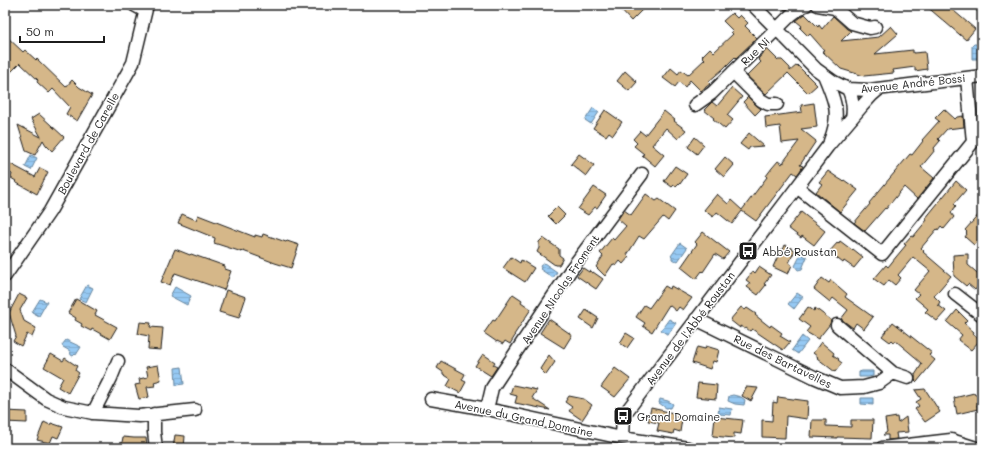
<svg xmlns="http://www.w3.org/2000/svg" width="987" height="453" font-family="Mali,sans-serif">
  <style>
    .grass { fill: url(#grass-tufts); stroke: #5e8068 }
    .water { fill: url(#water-rules); stroke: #65849d }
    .building { fill: #d5b789; stroke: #1c1c1c }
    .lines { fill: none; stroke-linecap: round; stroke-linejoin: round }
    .street-casing { stroke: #1c1c1c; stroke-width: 15 }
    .street { stroke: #fff; stroke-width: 12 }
    .labels { text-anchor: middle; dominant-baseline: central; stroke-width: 3; stroke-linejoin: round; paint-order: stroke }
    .street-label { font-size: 11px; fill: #1c1c1c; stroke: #fff }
    .poi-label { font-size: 11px; fill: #1c1c1c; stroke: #fff; text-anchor: start }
  </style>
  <defs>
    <pattern id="grass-tufts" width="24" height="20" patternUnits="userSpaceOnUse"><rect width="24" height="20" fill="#9fe5b3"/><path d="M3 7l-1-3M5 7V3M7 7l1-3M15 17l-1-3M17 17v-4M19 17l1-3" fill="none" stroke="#88c499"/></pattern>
    <pattern id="water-rules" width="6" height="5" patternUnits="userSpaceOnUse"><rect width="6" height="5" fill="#96c9f3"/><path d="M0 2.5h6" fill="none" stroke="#81acd0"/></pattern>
  </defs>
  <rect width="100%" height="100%" fill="#fff"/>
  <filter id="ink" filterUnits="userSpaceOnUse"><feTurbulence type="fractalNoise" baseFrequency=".025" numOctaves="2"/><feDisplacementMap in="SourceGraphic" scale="8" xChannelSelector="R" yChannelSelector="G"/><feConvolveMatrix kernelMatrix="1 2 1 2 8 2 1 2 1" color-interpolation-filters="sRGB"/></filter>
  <g filter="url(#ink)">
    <!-- grass -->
    <path class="grass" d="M969 5H982V15Z"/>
    <!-- water -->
    <path class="water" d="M974 44H976L979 47 978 59H972V46Z
      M593 108 599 112 591 124 585 120Z
      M31 155 37 158 31 170 25 167Z
      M680 243 687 248 678 261 676 260 675 261 672 259V257L671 256Z
      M801 254 807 257 802 269 798 270 795 266Z
      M544 263 557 272 553 278 540 269 541 268 540 266Z
      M87 285 93 288 86 302 79 299Z
      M175 287 191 296 187 305 170 296Z
      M797 293 803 297 794 309 788 304Z
      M40 299 47 302 39 316 32 312Z
      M669 319 676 323 668 335 661 330Z
      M802 336 808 341 798 354 792 350Z
      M66 340 81 347 76 355 75 354 73 356 71 355 70 351 63 347 62 345Z
      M182 367 184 384 176 385 175 368Z
      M862 371H873V376L868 377H859V372Z
      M733 395 741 397 745 400 744 405 735 404 728 401 729 396Z
      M861 398H873V405L861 404Z
      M660 399 668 401 673 404 671 408H666L659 403Z
      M719 407 732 409 731 415 718 414Z"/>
    <!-- building -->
    <path class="building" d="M616 5H647L631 21Z
      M779 5H792L785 10Z
      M925 5H947L975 29 966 40Z
      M732 13 737 18 740 15 748 23 745 26 757 38 736 58 735 57 722 70 708 82 710 84 706 87 701 91 690 80 685 87 679 82 675 87 663 78 671 68 678 74 681 70 688 75 705 59 702 56 710 48 714 52 733 34 731 32 733 31 723 21Z
      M805 14 818 27 819 25 822 29 833 16 847 29 851 31 841 41 879 37 891 26 898 34 875 54 913 50V53L925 52 927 69 915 71V67L893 70 894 73 864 76 841 69 822 51 824 50 810 34 808 36 800 28 802 26 796 21Z
      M5 35 23 52 25 50 36 60 37 59 66 87 72 80 79 87 92 95 77 121 66 114 70 107 53 89 49 93 37 82 38 80 20 63 11 72 5 67Z
      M767 49 778 60H782L790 68V71L797 65 817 85 808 93 788 73 766 94 747 76 761 62 758 59Z
      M625 71 637 82 629 91 617 81Z
      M732 88 742 97 727 115 733 120 725 129 713 119 714 118 704 110 712 102 717 106Z
      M748 97 756 105 761 109 755 115 743 102Z
      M814 103 817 127 801 129 816 141 800 165 803 166 800 171 797 175 793 172 756 221 742 211 732 224 717 212 713 217 704 210 717 194 728 204 731 200 742 210 767 177 766 176 772 168 778 161 782 164 783 162 784 163V161L799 141 782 143 780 126 766 128 765 117 802 112 801 105Z
      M944 109 955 119 957 117 963 116 964 127 947 129 938 139 940 141 934 148 935 150 921 167 934 178 917 199 904 187 886 209 885 208 865 231 854 223 870 204 869 203 910 154 912 155 923 141 922 140 939 121 935 118Z
      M605 110 622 122 613 135 609 132 606 136 593 128Z
      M664 111 675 120 674 121 686 130 678 139 666 128 652 145 664 155 655 166 642 155 644 154 634 146 637 143 633 139 640 131 645 135Z
      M39 114 64 137 52 151 46 145 43 140 35 155 26 151 18 125 41 137 31 119Z
      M749 133 764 146 750 147 748 150 740 144Z
      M695 137 704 145 697 154 688 147Z
      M579 154 594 165 586 176 571 164Z
      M725 157 734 165 724 177 715 169Z
      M5 161 35 177 40 168 48 172 37 194 15 182 16 181 11 178 12 174 5 171Z
      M675 166 687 174 680 184 679 183 676 186 674 185 672 187 664 181Z
      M828 171 838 178 843 181 844 180 858 190 840 212 816 192 822 184 819 182Z
      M956 181 966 190 954 204 956 206 951 213 954 217 944 229 941 226 938 230 937 229 921 248 924 251 923 252 951 276 934 296 940 302 938 305 946 311 937 321 925 312 928 309 915 298 919 294 914 290 930 271 913 257 898 275 901 278 895 285 889 280 884 286 874 279 886 265 888 267 896 257 906 245 904 244 911 236 913 237 927 220 925 219Z
      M594 187 606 195 597 208 595 207 588 215 578 209Z
      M646 194 656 201 659 199 675 211 668 221 663 217 644 239 639 236 627 255 629 257 623 264 620 261 616 266 613 264 605 276 596 267 603 256 600 253 612 238 614 240 626 226 618 219 624 210 631 215Z
      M557 207 565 215 556 224 548 216Z
      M982 211V236L974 245 965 237 967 234 966 233 967 232 965 230Z
      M801 212 825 231 814 245 802 236 801 238 788 228Z
      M182 214 196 220 198 215 255 237V235L262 237 263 234 286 242 287 241 299 245 291 268 275 263 243 251 242 252 214 243 215 238 178 223Z
      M703 232 729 252 723 259 715 254 703 272 702 271 696 279 681 267 697 244 695 242Z
      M543 238 559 249V255L563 258 559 265H555L537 252 539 248V242Z
      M840 241 852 250 853 249 863 257 854 268 844 261 843 263 829 252 838 242 839 243Z
      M785 245 795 250 789 263 792 265 788 274 773 267 781 249 783 250Z
      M175 249 190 255 191 254 225 266V269L231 271 224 290 175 273 170 285 161 282Z
      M968 254V265L982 277V282L975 290 968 284 966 286 954 276 953 255Z
      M511 257 520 263 521 260 534 268 525 282 503 268Z
      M759 267 771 275 764 284 766 285 758 295 747 287 750 283 746 280 753 271 755 273Z
      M583 268 589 272 590 271 593 273V272L603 279 596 289 577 276Z
      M822 278 829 283 831 280 847 294 845 297 873 317 864 329 856 323 853 328 841 319 848 310 833 298 830 302 814 289Z
      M665 286 670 289 671 286 692 298 683 310 679 307 676 311 669 305 652 332 643 326 645 323 636 317 644 305 649 308Z
      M226 290 246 297 239 318 219 312Z
      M19 294 27 298 20 310 24 321 36 328 32 337 27 334 21 346 13 341 16 336 9 313Z
      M513 294 522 300 521 302 531 309 514 335 515 336 510 344 505 341 503 344 497 341V342L484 333 493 320 495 321Z
      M76 299 97 311 95 315 117 327 110 339 92 329 91 331 81 326 82 324 75 320 76 318 68 313Z
      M741 307 745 310 747 308 756 314 755 315 770 327 771 325 782 333 780 336 790 342 783 350 752 329 750 331 746 328 745 329 740 326V328L730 320Z
      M808 307 814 311 815 308 831 320 830 324 818 339 806 332 810 327 799 319Z
      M586 310 598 318 593 328 580 319Z
      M957 310 967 320 964 323 974 332 973 334 980 340 971 350 958 340 962 335 947 322Z
      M549 319 572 335 564 348 540 333Z
      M140 322 151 323 150 327 163 328 161 350 148 349 149 336 138 334Z
      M893 322 932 353 929 355 935 360 917 382 915 380V375L922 364 914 357H915L896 341 894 342 892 340 890 342 882 336Z
      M626 333 634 338 627 348 620 343Z
      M821 342 834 353 833 355 839 359 838 360 842 363 835 372 817 358 818 357 813 353Z
      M706 346 719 350 716 362 713 361 710 369 692 363 697 347 705 349Z
      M51 354 63 361 65 358 77 366 75 370 79 373 68 393 58 387 63 378 44 367Z
      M483 354 495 362 493 365 497 367 491 376 475 366Z
      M549 355 555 362 546 375 540 369Z
      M441 361 465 374 462 380 466 382 460 393 447 386 451 379 443 374V372L437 368Z
      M158 365 161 380 154 382 155 386 147 387 149 397 139 399 135 385 140 384 139 379 148 377 146 367Z
      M615 368 630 379 615 397 601 387Z
      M698 383 717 385 716 399 696 397Z
      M513 385 537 390 532 398 550 410 515 403 517 396 510 394Z
      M746 387 758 388 751 401 742 396Z
      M925 389 940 412 925 422 915 409 919 406 916 402 921 399 915 390Z
      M974 393 975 395 980 394 982 400V404L977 405 978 409 957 414 954 398Z
      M569 396 584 399 592 405 582 420 569 411 572 407 565 402Z
      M778 397 808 401 807 419 786 416 785 438 762 437V420L772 421 773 402 777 403Z
      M651 408 678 414 677 418 682 419 680 432 674 430 673 434 657 431 659 423 648 421Z
      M5 411 27 412V423L5 422Z
      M715 417 743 420 741 434 734 433V438L713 436Z
      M897 417 898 423 906 417 908 432 896 433 897 439 888 440V435H883L887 432 885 419Z
      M812 420H826V426L851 427V420H873L872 438 837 437V438L811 437Z
      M44 422 50 425 51 423 63 427 58 438 53 436 50 443 37 440Z
      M175 435 185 436 184 448H173Z
      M123 437 134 438H146L147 448H121Z"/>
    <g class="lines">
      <defs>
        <path id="street" d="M134 5 145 11
          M753 5 816 69 834 82 848 89 869 90 982 76
          M818 5 835 8 852 23 870 28 875 27
          M733 72 761 100 768 104H777
          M824 75C835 101 841 114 830 141
          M848 89C853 99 854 107 852 118
          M695 105 712 93 791 15 803 6 806 5
          M797 187 882 254 973 142 967 78
          M5 276 50 211 133 63 147 5
          M955 294 982 315
          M696 319 814 377 840 388 864 387 879 383 893 373
          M837 325 893 373 908 378
          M5 369 46 399 64 407 93 413 139 416 195 410
          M431 399 487 409 622 438 688 448
          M487 409 492 388 572 268 642 174
          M93 413 111 378 118 361
          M154 414V432L156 448
          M622 438 623 416 785 203 828 146 862 106 872 95 879 89
          M882 448 951 440 976 448"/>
      </defs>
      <!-- street casing -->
      <use href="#street" class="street-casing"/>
      <!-- street -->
      <use href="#street" class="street"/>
    </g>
  </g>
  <!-- icons -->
  <defs>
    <symbol id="bus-square" viewBox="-11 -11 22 22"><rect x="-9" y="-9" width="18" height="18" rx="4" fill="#1c1c1c" stroke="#fff"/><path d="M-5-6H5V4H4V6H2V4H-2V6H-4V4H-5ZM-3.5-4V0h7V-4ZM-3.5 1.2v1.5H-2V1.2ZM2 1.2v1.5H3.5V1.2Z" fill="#fff"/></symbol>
  </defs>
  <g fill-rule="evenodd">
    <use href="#bus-square" x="737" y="240" width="22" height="22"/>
    <use href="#bus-square" x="612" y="405" width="22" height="22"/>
  </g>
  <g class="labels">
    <!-- street labels -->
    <g class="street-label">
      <text transform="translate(755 51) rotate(-44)">Rue Ni</text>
      <text transform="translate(913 83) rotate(-6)">Avenue André Bossi</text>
      <text transform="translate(88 143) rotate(-61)">Boulevard de Carelle</text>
      <text transform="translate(560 289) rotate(-56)">Avenue Nicolas Froment</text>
      <text transform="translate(690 328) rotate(-53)">Avenue de l'Abbé Roustan</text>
      <text transform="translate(783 361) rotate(26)">Rue des Bartavelles</text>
      <text transform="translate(524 418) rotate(12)">Avenue du Grand Domaine</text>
    </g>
    <!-- poi labels -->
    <g class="poi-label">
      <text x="762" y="251">Abbé Roustan</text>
      <text x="637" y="416">Grand Domaine</text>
    </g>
  </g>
  <!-- margin -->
  <rect width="987" height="453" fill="none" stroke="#fff" stroke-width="20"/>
  <rect x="10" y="10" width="967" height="433" fill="none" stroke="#1c1c1c" stroke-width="1.5" filter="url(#ink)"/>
  <!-- scale -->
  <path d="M20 36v6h84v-6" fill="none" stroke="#1c1c1c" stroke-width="2"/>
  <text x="26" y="36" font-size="12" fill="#1c1c1c" stroke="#ffffff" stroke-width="3" paint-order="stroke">50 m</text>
</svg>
